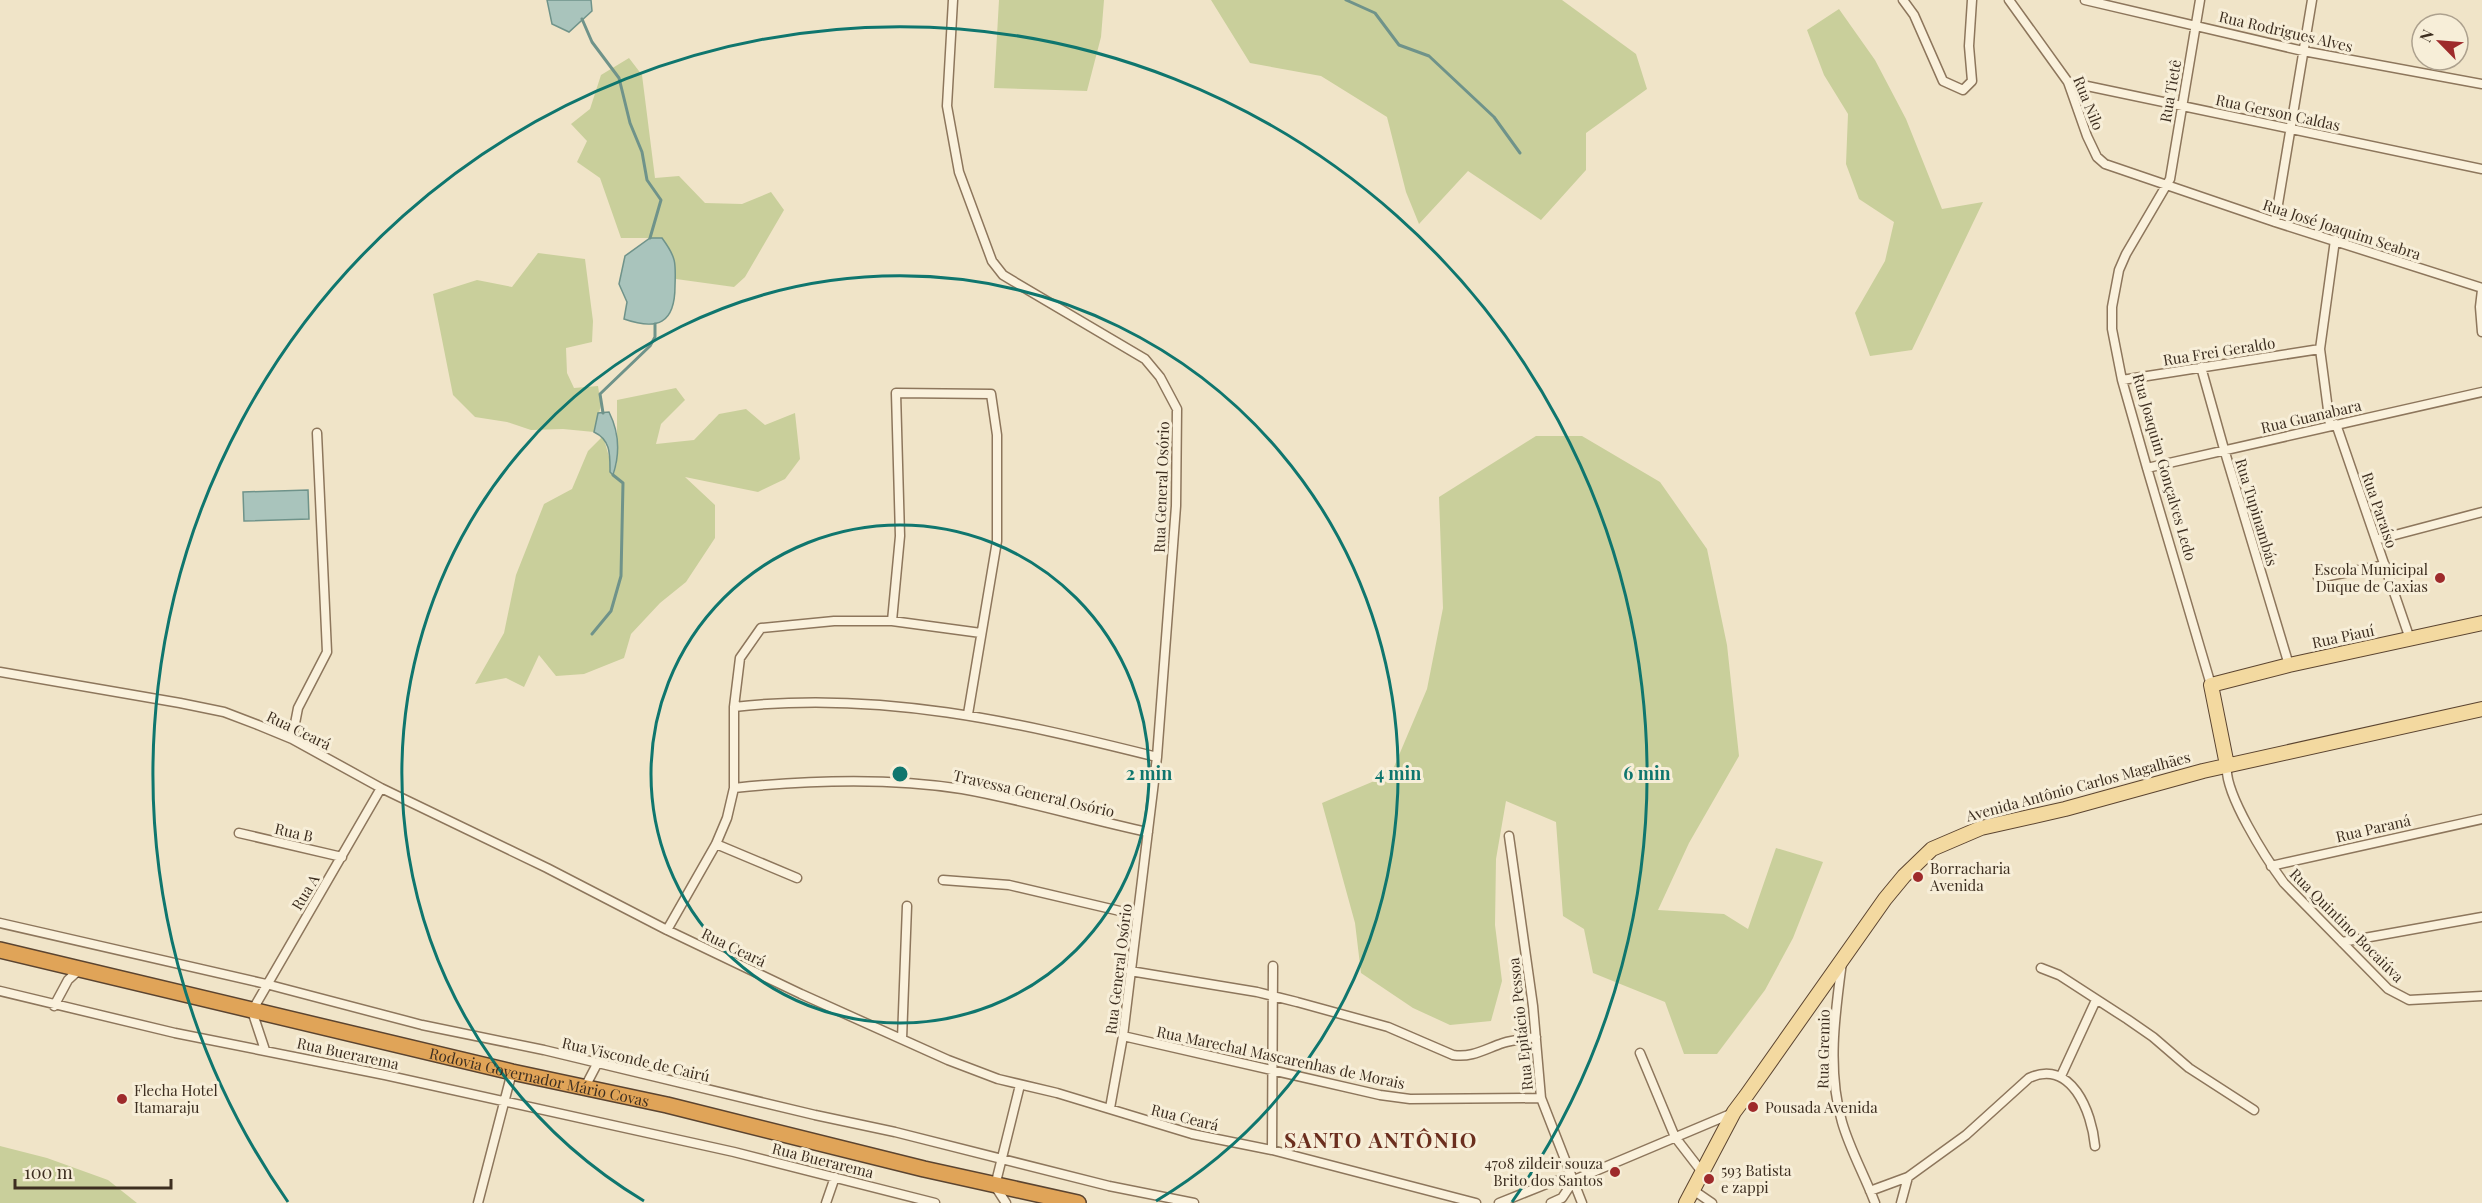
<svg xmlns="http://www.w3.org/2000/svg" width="2482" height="1203" font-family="'Playfair Display',serif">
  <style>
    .green { fill: #c9cf9b }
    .water { fill: #a9c4bc; stroke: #6f938a; stroke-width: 1.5 }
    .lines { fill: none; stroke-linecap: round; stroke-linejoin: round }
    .stream { stroke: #6f938a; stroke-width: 3 }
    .street-casing { stroke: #8d765c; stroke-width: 11 }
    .primary-casing { stroke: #5b4430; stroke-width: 16 }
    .highway-casing { stroke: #5b4430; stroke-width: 18 }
    .street { stroke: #faf1dc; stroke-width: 8 }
    .primary { stroke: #f3d9a0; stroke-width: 14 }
    .highway { stroke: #e0a458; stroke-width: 15 }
    .ring { fill: none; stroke: #0f766e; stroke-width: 3 }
    .poi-dot { fill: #9e2a2b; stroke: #f7eed8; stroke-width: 2 }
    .labels { text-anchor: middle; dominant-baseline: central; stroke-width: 6; stroke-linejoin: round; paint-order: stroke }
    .street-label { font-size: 15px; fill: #3d2e20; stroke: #f7eed8 }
    .poi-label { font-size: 15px; fill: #3d2e20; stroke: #f7eed8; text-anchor: start }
    .district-label { font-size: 21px; font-weight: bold; letter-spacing: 1.5px; fill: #6b2e1e; stroke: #f7eed8 }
    .centre { fill: #0f766e; stroke: #f7eed8; stroke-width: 3 }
    .ring-label { font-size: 18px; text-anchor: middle; font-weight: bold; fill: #0f766e; stroke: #f7eed8; stroke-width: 6; stroke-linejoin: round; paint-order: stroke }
  </style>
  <rect width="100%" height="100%" fill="#f0e4c8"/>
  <!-- green -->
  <path class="green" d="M999 0H1104L1101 37 1087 91 994 88Z
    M1211 0H1562L1636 54 1647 89 1586 133V170L1541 220 1468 171 1419 224 1406 192 1387 117 1321 76 1250 63Z
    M1839 9 1875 60 1906 119 1942 209 1983 202 1912 350 1870 356 1855 313 1885 261 1894 222 1859 199 1846 164 1848 114 1824 75 1807 30Z
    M629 58 642 75 655 178 679 176 705 203 742 204 771 192 784 210 745 277 734 287 676 279 674 259 662 238H621L600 178 577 162 587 141 571 124 590 109 601 75Z
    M538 253 585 259 593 321 592 342 566 348 567 373 574 388 598 386 601 405 594 432 563 429 531 430 507 422 475 417 453 395 433 294 477 280 512 287Z
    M676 388 685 400 661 424 656 444 694 440 719 414 746 409 765 425 795 413 800 459 785 479 758 492 685 477 715 505V538L686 582 660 603 631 634 624 658 584 674 556 676 539 655 524 687 506 678 475 684 504 633 516 575 544 504 572 489 588 451 603 436 614 474 617 462V400Z
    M1536 436H1582L1660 482 1707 549 1727 645 1739 756 1689 843 1658 910 1724 914 1748 929 1776 848 1823 862 1793 938 1765 990 1717 1054H1684L1665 1002 1593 973 1584 929 1563 916 1556 822 1506 801 1496 859 1495 925 1502 981 1491 1021 1450 1025 1413 1008 1361 973 1355 923 1322 803 1391 774 1427 689 1443 608 1439 497Z
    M0 1146 47 1158 108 1180 137 1203H0Z"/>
  <!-- water -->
  <path class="water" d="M547 0H591L592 11 569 32 552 24Z
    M650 238H662C676 257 676 262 675 286 675 323 658 331 624 319L627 302 619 284 625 256Z
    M609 412C619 432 620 454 613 475L610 472C610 455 611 440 594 432L598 413Z
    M308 490 309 519 244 521 243 492Z"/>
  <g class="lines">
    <!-- stream -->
    <path class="stream" d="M1346 0 1375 13 1399 45 1429 56 1494 117 1520 153
      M582 19 592 42 619 78 630 123 642 152 647 180 661 200 650 238
      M603 413 600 394 650 346 655 337V324
      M592 634 611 611 621 576 623 483 613 475"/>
    <defs>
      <path id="street" d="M953 0 947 106 959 172 992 261 1003 275 1013 281 1145 359 1160 377 1177 409 1176 506 1157 757 1123 1036 1110 1108
        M1903 0 1914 15 1943 81 1963 90 1972 81 1969 46 1972 0
        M2009 0 2068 82 2087 136 2097 157 2105 164 2275 222 2482 288
        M2085 0 2303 51 2482 84
        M2200 0 2170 179 2126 254 2119 270 2112 307V329L2122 380 2147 468 2211 685
        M2068 82 2482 169
        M2275 222 2312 0
        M2482 290 2480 307 2482 332
        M2201 367 2224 449 2289 665
        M2122 380 2320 349
        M2336 424 2410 639
        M2330 425 2320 349 2335 240
        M2147 468 2482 392
        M2376 540 2482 512
        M2318 578 2385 565
        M892 621 900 536 896 393 991 394 997 435V541L968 714
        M0 672 180 703 224 712 258 725 292 739 381 788 547 868 667 930 801 994 948 1060 998 1079 1057 1093 1192 1134 1272 1150 1476 1203
        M734 707C879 690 1017 722 1157 757
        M292 739 298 708 327 652 317 433
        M2227 765C2223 792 2267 860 2284 883L2388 989 2409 1000 2482 996
        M734 788C809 780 887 777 962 789 1025 800 1086 819 1148 832
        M239 833 342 857
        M1509 836 1533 1006 1541 1098 1582 1203
        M716 844 797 878
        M2271 866 2482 819
        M943 880 1009 885 1137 915
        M0 923 266 984 422 1025 544 1050 815 1115 895 1132 1109 1186 1194 1203
        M667 930 716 844 727 818 734 788V707L740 658 761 628 834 621H892L981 633
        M2342 942 2482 917
        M1842 962C1835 1014 1827 1071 1842 1122 1850 1150 1865 1176 1875 1203
        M2041 968 2059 975 2127 1019 2153 1037 2189 1068 2254 1110
        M1130 971 1257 992 1297 1002 1388 1027 1453 1055C1472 1058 1485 1049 1503 1043 1513 1040 1525 1039 1536 1037
        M0 991 175 1033 385 1075 734 1152 935 1203
        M54 1006 68 980 80 969
        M1123 1036 1380 1095 1410 1099 1541 1098
        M902 1039 907 906
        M265 1050 252 1011 381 788
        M1640 1053 1675 1137 1702 1172
        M2061 1076 2096 1000
        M585 1087 597 1064
        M1272 1150 1273 966
        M1693 1190 1712 1203
        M1870 1191 1908 1177
        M478 1203 512 1072
        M826 1203 835 1177
        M1006 1203 995 1186 1020 1085
        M1499 1203 1554 1181 1574 1180 1733 1113
        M1551 1203 1562 1198 1574 1180
        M1901 1203 1908 1177 1966 1135 2029 1078C2071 1058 2092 1112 2095 1146"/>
      <path id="primary" d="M2227 765 2211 685 2289 665 2482 623
        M1686 1203 1734 1112 1746 1096 1885 899 1904 876 1932 849 1981 828 2065 809 2203 771 2482 709"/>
      <g id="highway">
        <path id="s1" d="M0 950 512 1072 667 1105 924 1169 1078 1203"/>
      </g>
    </defs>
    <!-- street casing -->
    <use href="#street" class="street-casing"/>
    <!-- primary casing -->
    <use href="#primary" class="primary-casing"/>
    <!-- highway casing -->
    <use href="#highway" class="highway-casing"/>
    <!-- street -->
    <use href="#street" class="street"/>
    <!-- primary -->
    <use href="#primary" class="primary"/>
    <!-- highway -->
    <use href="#highway" class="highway"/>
  </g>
  <!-- distance rings -->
  <g class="ring">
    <circle cx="900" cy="774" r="249"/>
    <path d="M644 1201A498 498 0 1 1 1156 1201"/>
    <path d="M288 1202A747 747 0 1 1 1512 1202"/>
  </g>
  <!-- markers -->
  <g class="poi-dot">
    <circle cx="2440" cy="578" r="6"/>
    <circle cx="1918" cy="877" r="6"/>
    <circle cx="122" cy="1099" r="6"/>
    <circle cx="1753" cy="1107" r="6"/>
    <circle cx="1615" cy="1172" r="6"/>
    <circle cx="1709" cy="1179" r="6"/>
  </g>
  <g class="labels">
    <!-- street labels -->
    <g class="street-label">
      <text transform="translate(2286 31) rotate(13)">Rua Rodrigues Alves</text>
      <text transform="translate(2170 91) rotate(-80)">Rua Tietê</text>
      <text transform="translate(2089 103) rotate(68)">Rua Nilo</text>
      <text transform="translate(2278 112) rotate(12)">Rua Gerson Caldas</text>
      <text transform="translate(2342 229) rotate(18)">Rua José Joaquim Seabra</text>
      <text transform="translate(2219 351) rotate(-9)">Rua Frei Geraldo</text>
      <text transform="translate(2311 416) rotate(-13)">Rua Guanabara</text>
      <text transform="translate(2165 467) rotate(74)">Rua Joaquim Gonçalves Ledo</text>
      <text transform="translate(1161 487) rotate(-88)">Rua General Osório</text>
      <text transform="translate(2380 510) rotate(71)">Rua Paraíso</text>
      <text transform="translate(2257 512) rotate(73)">Rua Tupinambás</text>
      <text transform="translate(2343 636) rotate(-12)">Rua Piauí</text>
      <text transform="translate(299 730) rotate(26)">Rua Ceará</text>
      <text transform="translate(2078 786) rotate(-15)">Avenida Antônio Carlos Magalhães</text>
      <text transform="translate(1034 793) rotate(13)">Travessa General Osório</text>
      <text transform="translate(2373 828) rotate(-13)">Rua Paraná</text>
      <text transform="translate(294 832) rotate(13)">Rua B</text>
      <text transform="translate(305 892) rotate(-59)">Rua A</text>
      <text transform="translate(2347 925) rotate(45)">Rua Quintino Bocaiúva</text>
      <text transform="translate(734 947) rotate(26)">Rua Ceará</text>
      <text transform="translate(1118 969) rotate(-83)">Rua General Osório</text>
      <text transform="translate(1520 1024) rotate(-96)">Rua Epitácio Pessoa</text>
      <text transform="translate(1823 1049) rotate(-89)">Rua Gremio</text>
      <text transform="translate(348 1053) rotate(12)">Rua Buerarema</text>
      <text transform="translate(1281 1057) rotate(12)">Rua Marechal Mascarenhas de Morais</text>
      <text transform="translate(636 1059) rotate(13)">Rua Visconde de Cairú</text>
      <text stroke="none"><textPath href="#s1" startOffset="554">Rodovia Governador Mário Covas</textPath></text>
      <text transform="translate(1185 1117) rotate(14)">Rua Ceará</text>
      <text transform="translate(823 1160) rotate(14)">Rua Buerarema</text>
    </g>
    <!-- poi labels -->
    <g class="poi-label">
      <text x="2428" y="569" text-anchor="end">Escola Municipal<tspan x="2428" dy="17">Duque de Caxias</tspan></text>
      <text x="1930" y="868">Borracharia<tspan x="1930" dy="17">Avenida</tspan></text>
      <text x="134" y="1090">Flecha Hotel<tspan x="134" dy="17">Itamaraju</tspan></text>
      <text x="1765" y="1107">Pousada Avenida</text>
      <text x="1603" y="1163" text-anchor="end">4708 zildeir souza<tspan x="1603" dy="17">Brito dos Santos</tspan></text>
      <text x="1721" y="1170">593 Batista<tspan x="1721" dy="17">e zappi</tspan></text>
    </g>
    <!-- district labels -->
    <g class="district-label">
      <text x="1381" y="1139">SANTO ANTÔNIO</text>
    </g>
  </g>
  <circle cx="900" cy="774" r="9" class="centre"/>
  <g class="ring-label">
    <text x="1149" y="780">2 min</text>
    <text x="1398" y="780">4 min</text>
    <text x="1647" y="780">6 min</text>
  </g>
  <!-- north arrow -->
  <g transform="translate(2440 42) rotate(295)"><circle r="28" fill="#f7eed8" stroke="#ada18e" stroke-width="1.5"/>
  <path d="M0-4.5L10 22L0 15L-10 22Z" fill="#9e2a2b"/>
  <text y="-9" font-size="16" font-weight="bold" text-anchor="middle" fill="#3d2e20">N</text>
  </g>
  <!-- scale -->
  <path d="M15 1179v9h156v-9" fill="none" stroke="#3d2e20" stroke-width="3"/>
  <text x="24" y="1179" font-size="18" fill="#3d2e20" stroke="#f7eed8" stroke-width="4.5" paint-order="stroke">100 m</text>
</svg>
